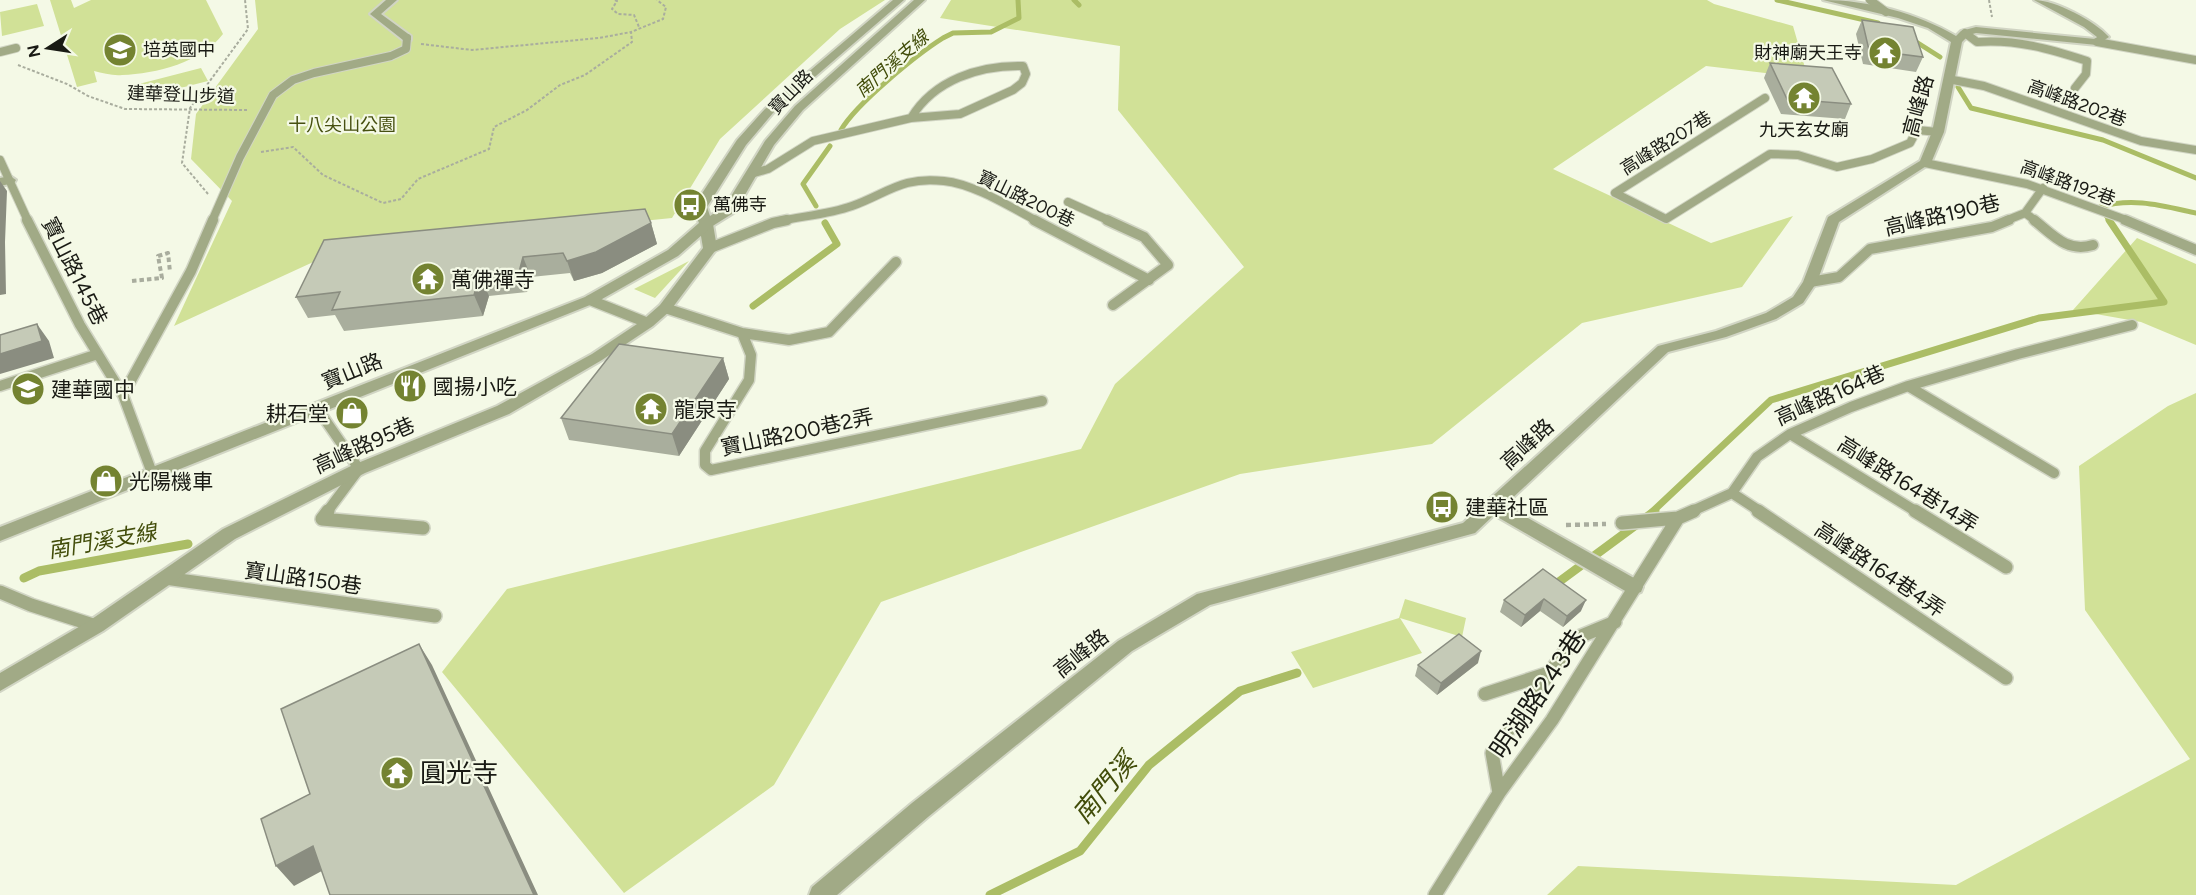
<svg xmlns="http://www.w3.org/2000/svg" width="2196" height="895" font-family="Figtree,'Noto Sans TC',sans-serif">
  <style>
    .green { fill: #d1e197 }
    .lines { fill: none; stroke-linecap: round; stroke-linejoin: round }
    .stream-far2 { stroke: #abbd65; stroke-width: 5 }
    .stream-far1 { stroke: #abbd65; stroke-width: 7 }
    .stream { stroke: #abbd65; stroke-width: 9 }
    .service-far2-casing { stroke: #d1d5c4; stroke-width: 10 }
    .service-far1-casing { stroke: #d1d5c4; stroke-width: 13 }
    .service-casing { stroke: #d1d5c4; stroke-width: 16 }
    .pedestrian-casing { stroke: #d1d5c4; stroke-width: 4 }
    .minor-casing { stroke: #d1d5c4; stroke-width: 4 }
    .tertiary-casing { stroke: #d1d5c4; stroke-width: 4 }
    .path-far2 { stroke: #a9ad9e; stroke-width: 2; stroke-dasharray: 3 2; stroke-linecap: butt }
    .path-far1 { stroke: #a9ad9e; stroke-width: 4; stroke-dasharray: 4.5 3; stroke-linecap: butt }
    .path { stroke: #a9ad9e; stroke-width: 4.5; stroke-dasharray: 5 4; stroke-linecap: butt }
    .service-far2 { stroke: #a1aa86; stroke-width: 8 }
    .service-far1 { stroke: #a1aa86; stroke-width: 10 }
    .service { stroke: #a1aa86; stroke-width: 13 }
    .pedestrian { fill: #a1aa86; fill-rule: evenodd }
    .minor { fill: #a1aa86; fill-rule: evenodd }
    .tertiary { fill: #a1aa86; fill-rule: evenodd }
    .wall { fill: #a9ae9d }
    .shaded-wall { fill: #8a8d80 }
    .building { fill: #c5cab7; stroke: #8a8d80; stroke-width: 1.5 }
    .labels { text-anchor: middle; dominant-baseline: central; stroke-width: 4.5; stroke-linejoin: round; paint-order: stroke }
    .far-poi-label { font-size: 18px; fill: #191a14; stroke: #f4f9e6; text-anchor: start }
    .far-water-label { font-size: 18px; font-style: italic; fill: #424d0a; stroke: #f4f9e6 }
    .far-street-label { font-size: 18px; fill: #191a14; stroke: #f4f9e6 }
    .far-park-label { font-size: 18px; fill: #465010; stroke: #f4f9e6 }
    .street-label { font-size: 21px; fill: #191a14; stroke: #f4f9e6 }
    .poi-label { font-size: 21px; fill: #191a14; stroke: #f4f9e6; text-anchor: start }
    .water-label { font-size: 22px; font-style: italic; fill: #424d0a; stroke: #f4f9e6 }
    .near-street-label { font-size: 26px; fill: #191a14; stroke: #f4f9e6 }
    .near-poi-label { font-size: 26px; fill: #191a14; stroke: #f4f9e6; text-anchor: start }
    .near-water-label { font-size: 27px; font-style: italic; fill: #424d0a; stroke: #f4f9e6 }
  </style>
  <rect width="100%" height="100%" fill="#f4f9e6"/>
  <!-- green -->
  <path class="green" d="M50 0H71L74 8 91 0H206L223 34C202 62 156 74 122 75 113 76 103 73 94 71L97 82 77 87Z
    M255 0H885L840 29 720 139 672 218 335 252 174 326 232 201 191 159 196 114 258 29Z
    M951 0H1707L1714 4 1793 26 1808 78 1706 66 1553 169 1711 243 1793 216 1742 287 1582 323 1432 444 1240 474 881 602 774 785 624 893 442 672 507 589 1081 449 1115 384 1244 267 1118 110 1120 46 940 18Z
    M37 4 44 26 2 36 0 12Z
    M201 68 208 81 141 98 135 85Z
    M2137 238 2196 264V345L2141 322 2073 310Z
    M689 261 655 298 634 289Z
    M2196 393V895H1547L1578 866 1956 885 2190 759 2085 610 2079 466 2168 406Z
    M1405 599 1466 618 1462 637 1400 618 1422 653 1313 688 1291 652 1399 618Z"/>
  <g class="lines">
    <!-- stream-far2 -->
    <path class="stream-far2" d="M1074 0 1079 5
      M1777 0 1878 23
      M1910 38 1940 57
      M1958 87 1971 108 2103 140 2196 178
      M841 130C856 104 916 55 943 38L953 33 991 32 1019 18 1018 0
      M816 206 803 184 830 146
      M2110 221 2100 207C2133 197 2163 206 2196 213"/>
    <!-- stream-far1 -->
    <path class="stream-far1" d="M753 306 837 244 825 223
      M1652 512 1771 400 2039 318 2164 302 2109 220"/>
    <!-- stream -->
    <path class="stream" d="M24 578 39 571 188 544
      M1556 584 1655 511
      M990 895 1080 851 1149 765 1240 691 1297 673"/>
    <defs>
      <path id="service-far2" d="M1870 0 1886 12
        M1965 33 1977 42C2016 39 2050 49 2087 61L2086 74 2075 88
        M2097 42 2196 60
        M0 52 16 48
        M1023 66 1026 74 1022 83 1013 90 960 114 911 118C934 80 979 65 1023 66Z
        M1948 79 1984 86 2141 141 2196 150
        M1765 98 1615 193 1666 219 1770 154 1798 155 1837 167 1872 159 1910 143 1917 130 1938 132
        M0 160 28 221
        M1925 163 2027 184 2129 221
        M751 174 768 169 813 141 911 118
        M1068 202 1110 221
        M2025 213 2036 221
        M212 221 240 157 273 95 293 80 314 73 391 56 406 49 407 38
        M780 221C804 216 830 214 852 206 888 193 902 176 944 181 974 184 1010 207 1037 221
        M2005 221 2025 213 2043 188"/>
      <path id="service-far1" d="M27 220 80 325 123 395 152 473
        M1034 220 1149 280
        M1107 220 1144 237 1168 265 1113 305
        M2034 220C2053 235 2067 253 2093 245
        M2125 220 2196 250
        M710 248 773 223 787 220
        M1810 282 1839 277 1870 249 1992 227 2009 220
        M590 300 648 323
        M665 308 742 333 789 340 829 332 896 262
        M742 333 751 355 749 380 705 451V465L711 470 1042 401
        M0 386 98 354
        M1908 386 2054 473
        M123 395 191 271 213 220
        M317 408 359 469 327 512
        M1790 434 1917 512
        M1732 493 1761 512
        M1690 512 1732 493 1757 457 1790 434 1851 407 1908 386 2018 354 2132 325"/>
      <path id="service" d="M328 511 322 519 423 528
        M1758 511 2006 678
        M1915 511 2006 567
        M1622 523 1678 518 1694 511
        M165 578 435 616
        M0 592 31 605 96 626
        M1485 694 1549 673
        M1499 793 1492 753 1574 639 1615 622
        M1435 895 1499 793 1552 720 1678 518"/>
      <path id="pedestrian" d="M386 0H397L381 14 411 36V40H403L370 14Z"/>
      <path id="minor" d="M1823 0C1868 0 1917 13 1956 36L1961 31 1976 27 2095 39 2097 37 2084 27 2034 0C2055 0 2095 21 2109 37L2097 45 1976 33 1969 35 1962 42 1944 132 1931 163 1839 222 1817 282 1803 303 1776 319 1726 337 1668 352 1505 505 1641 582 1643 587 1641 592 1634 594 1627 592 1494 515 1475 533 1210 605 1132 651 928 817 837 895H809L812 887 912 803 1118 641 1197 594 1463 523 1658 346 1716 331 1766 313 1793 297 1803 282 1828 217 1920 161 1932 132 1951 42 1928 28 1898 18Z
        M10 176 16 180 14 183 0 186V178Z
        M706 220 713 224 717 248 715 251 670 311 653 326 602 360 509 414 365 473 235 539 103 631 0 691V673L89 621 223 529 353 465 497 406 592 354 643 320 660 305 703 248 699 224Z"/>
      <path id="tertiary" d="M893 0H904L773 113 746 145 707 207 710 216 725 206 765 141 795 106 914 0H925L803 110 774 145 735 212 711 227 678 256 595 303 0 541V527L585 297 668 250 699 223 693 207 737 140 765 109Z"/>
    </defs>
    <!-- service-far2 casing -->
    <use href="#service-far2" class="service-far2-casing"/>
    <!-- service-far1 casing -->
    <use href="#service-far1" class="service-far1-casing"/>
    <!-- service casing -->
    <use href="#service" class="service-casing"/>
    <!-- pedestrian casing -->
    <use href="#pedestrian" class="pedestrian-casing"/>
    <!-- minor casing -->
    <use href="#minor" class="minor-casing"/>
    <!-- tertiary casing -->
    <use href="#tertiary" class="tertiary-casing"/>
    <!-- path-far2 -->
    <path class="path-far2" d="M615 0 617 1 612 9 618 14 634 15 639 27
      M1989 0 1992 17
      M421 44 472 50 599 38 631 32
      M18 65 67 84 88 96 125 109 247 110
      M261 152 293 147 323 175 383 203 401 199 418 179 489 149 494 127 527 110 560 85 585 75 632 42 631 32 663 19 666 7 657 0
      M208 194 182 163 190 108 248 29 245 0"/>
    <!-- path-far1 -->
    <path class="path-far1" d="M132 281 162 278 158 256 168 253 170 272"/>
    <!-- path -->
    <path class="path" d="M1566 525 1606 524"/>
    <!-- service-far2 -->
    <use href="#service-far2" class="service-far2"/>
    <!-- service-far1 -->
    <use href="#service-far1" class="service-far1"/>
    <!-- service -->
    <use href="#service" class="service"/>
    <!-- pedestrian -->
    <use href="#pedestrian" class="pedestrian"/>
    <!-- minor -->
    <use href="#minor" class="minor"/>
    <!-- tertiary -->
    <use href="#tertiary" class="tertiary"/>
  </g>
  <!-- wall -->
  <path class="wall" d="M1862 20 1923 57 1916 72 1863 64 1856 34Z
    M1770 63 1851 104 1845 119 1781 114 1764 78Z
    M651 223 657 244 602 273 574 281 570 273 531 277 527 292 489 296 483 316 344 331 335 315 308 318 296 297Z
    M723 358 729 379 679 456 569 440 561 418Z
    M1543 569 1581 611 1563 627 1540 611 1521 627 1500 612 1504 600Z
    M1478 663 1437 695 1415 676 1418 665Z"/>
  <!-- shaded-wall -->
  <path class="shaded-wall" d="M0 181 7 191 5 242 6 294 0 295Z
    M651 223 657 244 602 273 574 281 567 261Z
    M523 257 531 277 527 292 519 272Z
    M480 275 489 296 483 316 474 295Z
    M37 324 49 341 54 358 0 374V354Z
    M723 358 729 379 679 456 672 434Z
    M1544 599 1540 611 1521 627 1525 615Z
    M1586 600 1581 611 1563 627 1567 616Z
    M419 644 432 665 538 895H534Z
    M1481 651 1478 663 1437 695 1441 683Z
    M313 846 331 866 294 886 276 866Z"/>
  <!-- building -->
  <path class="building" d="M1862 20 1913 27 1923 57 1869 50Z
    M1770 63 1832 68 1851 104 1787 99Z
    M645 209 651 223 596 252 567 261 563 253 523 257 519 272 480 275 474 295 332 310 340 292 296 297 324 240Z
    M37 324 42 341 0 354V335Z
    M619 344 723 358 672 434 561 418Z
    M1543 569 1586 600 1567 616 1544 599 1525 615 1504 600Z
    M1459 634 1481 651 1441 683 1418 665Z
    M419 644 534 895H330L313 846 276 866 261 819 310 794 281 709Z"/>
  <!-- icons -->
  <defs>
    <symbol id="school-disc" viewBox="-11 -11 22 22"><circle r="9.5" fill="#748331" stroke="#f4f9e6"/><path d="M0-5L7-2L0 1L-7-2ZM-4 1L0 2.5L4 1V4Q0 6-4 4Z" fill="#fff"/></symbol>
    <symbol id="temple-disc" viewBox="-11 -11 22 22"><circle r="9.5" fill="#748331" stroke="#f4f9e6"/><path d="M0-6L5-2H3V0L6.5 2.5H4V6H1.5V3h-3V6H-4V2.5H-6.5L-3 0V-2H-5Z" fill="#fff"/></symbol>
    <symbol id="bus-disc" viewBox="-11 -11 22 22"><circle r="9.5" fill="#748331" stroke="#f4f9e6"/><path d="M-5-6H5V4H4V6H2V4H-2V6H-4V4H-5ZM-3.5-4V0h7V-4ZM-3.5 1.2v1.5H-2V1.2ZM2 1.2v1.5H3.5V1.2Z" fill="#fff"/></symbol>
    <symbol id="restaurant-disc" viewBox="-11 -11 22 22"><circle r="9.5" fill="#748331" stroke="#f4f9e6"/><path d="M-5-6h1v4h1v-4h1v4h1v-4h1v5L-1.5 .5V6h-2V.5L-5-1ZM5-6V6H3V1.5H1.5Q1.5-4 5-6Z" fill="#fff"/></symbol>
    <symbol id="shop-disc" viewBox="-11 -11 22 22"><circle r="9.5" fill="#748331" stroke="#f4f9e6"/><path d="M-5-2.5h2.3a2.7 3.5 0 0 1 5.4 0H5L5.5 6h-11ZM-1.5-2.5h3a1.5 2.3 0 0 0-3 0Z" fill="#fff"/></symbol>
  </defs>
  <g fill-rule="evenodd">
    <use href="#school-disc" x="101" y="31" width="38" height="38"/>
    <use href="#temple-disc" x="1866" y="34" width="38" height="38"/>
    <use href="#temple-disc" x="1785" y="79" width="38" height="38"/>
    <use href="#bus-disc" x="671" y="186" width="38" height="38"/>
    <use href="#temple-disc" x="409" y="260" width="38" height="38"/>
    <use href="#restaurant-disc" x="391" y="367" width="38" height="38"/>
    <use href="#school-disc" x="9" y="370" width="38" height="38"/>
    <use href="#temple-disc" x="632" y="390" width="38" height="38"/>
    <use href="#shop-disc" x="333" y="394" width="38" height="38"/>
    <use href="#shop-disc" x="87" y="462" width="38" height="38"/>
    <use href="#bus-disc" x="1423" y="488" width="38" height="38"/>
    <use href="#temple-disc" x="378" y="754" width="38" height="38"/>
  </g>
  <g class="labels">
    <!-- far-poi labels -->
    <g class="far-poi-label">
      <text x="143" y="50">培英國中</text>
      <text x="1862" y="53" text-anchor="end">財神廟天王寺</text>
      <text x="1804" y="130" text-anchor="middle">九天玄女廟</text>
      <text x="713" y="205">萬佛寺</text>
    </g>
    <!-- far-water labels -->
    <g class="far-water-label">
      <text transform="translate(892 64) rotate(-41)">南門溪支線</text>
    </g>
    <!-- far-street labels -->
    <g class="far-street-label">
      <text transform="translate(791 92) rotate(-46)">寶山路</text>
      <text transform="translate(181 95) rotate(2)">建華登山步道</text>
      <text transform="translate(2077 103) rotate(20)">高峰路202巷</text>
      <text transform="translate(1666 143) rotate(-32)">高峰路207巷</text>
      <text transform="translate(2068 183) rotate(20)">高峰路192巷</text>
      <text transform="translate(1026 199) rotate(26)">寶山路200巷</text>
    </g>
    <!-- far-park labels -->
    <g class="far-park-label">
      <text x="342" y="125">十八尖山公園</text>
    </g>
    <!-- street labels -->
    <g class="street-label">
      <text transform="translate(1918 106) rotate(-75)">高峰路</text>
      <text transform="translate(1942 215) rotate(-13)">高峰路190巷</text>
      <text transform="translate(75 271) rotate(63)">寶山路145巷</text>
      <text transform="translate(352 371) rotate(-22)">寶山路</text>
      <text transform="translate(1830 395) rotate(-24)">高峰路164巷</text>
      <text transform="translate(797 432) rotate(-12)">寶山路200巷2弄</text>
      <text transform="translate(1527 444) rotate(-43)">高峰路</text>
      <text transform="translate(364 445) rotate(-24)">高峰路95巷</text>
      <text transform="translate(1908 484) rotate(32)">高峰路164巷14弄</text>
      <text transform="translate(1880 569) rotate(34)">高峰路164巷4弄</text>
      <text transform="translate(303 578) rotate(8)">寶山路150巷</text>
      <text transform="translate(1081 653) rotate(-39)">高峰路</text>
    </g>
    <!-- poi labels -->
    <g class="poi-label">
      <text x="451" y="279">萬佛禪寺</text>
      <text x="433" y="386">國揚小吃</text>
      <text x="51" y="389">建華國中</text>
      <text x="674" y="409">龍泉寺</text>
      <text x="329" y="413" text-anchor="end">耕石堂</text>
      <text x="129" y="481">光陽機車</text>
      <text x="1465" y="507">建華社區</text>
    </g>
    <!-- water labels -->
    <g class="water-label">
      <text transform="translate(102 541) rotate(-10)">南門溪支線</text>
    </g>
    <!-- near-street labels -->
    <g class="near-street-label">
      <text transform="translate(1538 694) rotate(-56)">明湖路243巷</text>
    </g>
    <!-- near-poi labels -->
    <g class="near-poi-label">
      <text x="420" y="773">圓光寺</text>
    </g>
    <!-- near-water labels -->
    <g class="near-water-label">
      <text transform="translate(1104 788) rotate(-50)">南門溪</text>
    </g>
  </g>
  <!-- north arrow -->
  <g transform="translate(48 48) rotate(258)" stroke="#f4f9e6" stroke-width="4.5" paint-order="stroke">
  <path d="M0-4.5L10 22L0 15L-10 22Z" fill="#191a14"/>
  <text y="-9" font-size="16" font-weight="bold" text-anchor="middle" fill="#191a14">N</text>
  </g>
</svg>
